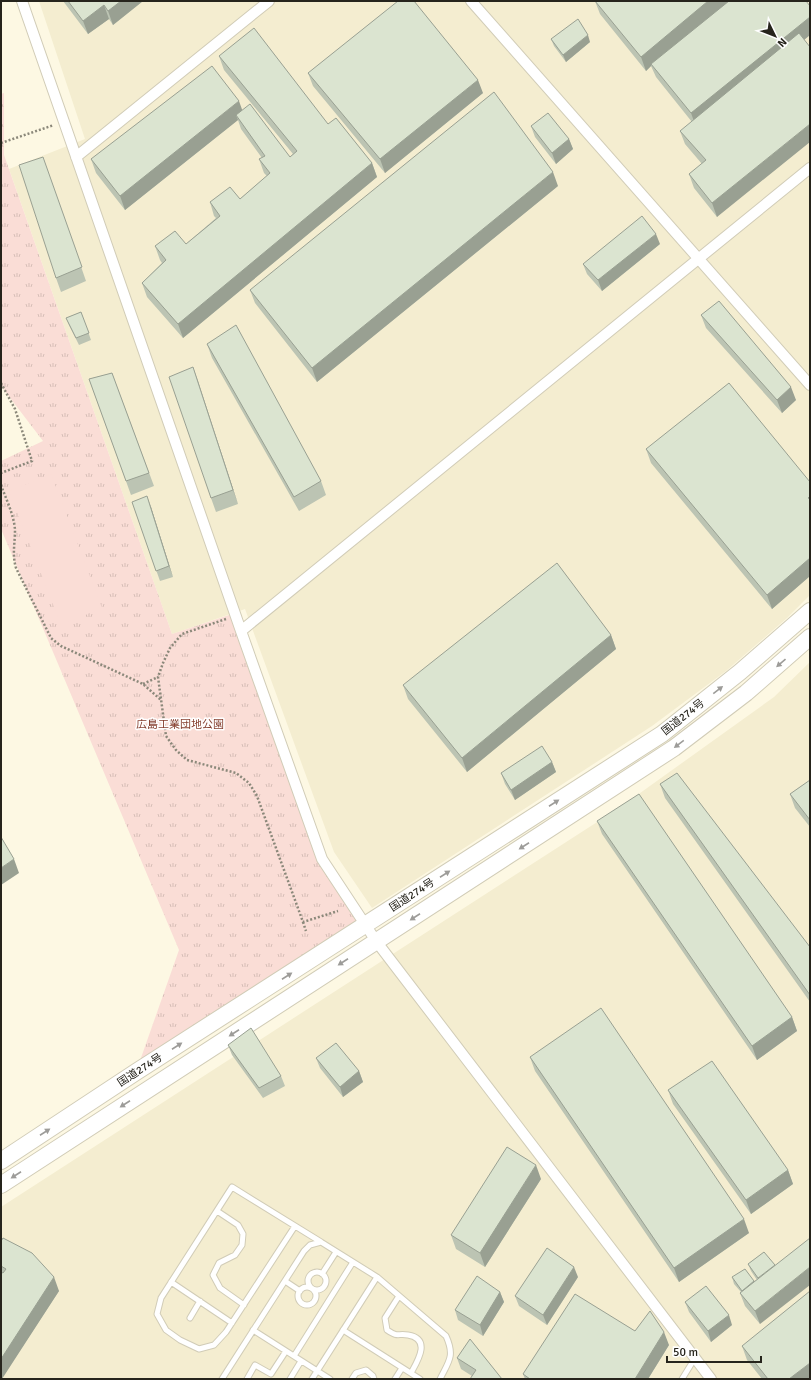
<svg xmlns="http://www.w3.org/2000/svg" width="811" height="1380" font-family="Signika,'Noto Sans JP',sans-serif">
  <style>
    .built { fill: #f4edd0 }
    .park { fill: url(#park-tufts) }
    .garden { fill: #faddd6 }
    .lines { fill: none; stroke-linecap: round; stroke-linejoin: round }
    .service-casing { stroke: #d1ccb7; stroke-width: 7 }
    .minor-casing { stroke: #d1ccb7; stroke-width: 12 }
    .trunk-casing { stroke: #d1ccb7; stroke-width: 18 }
    .path { stroke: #8b887a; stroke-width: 2.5; stroke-dasharray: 2 2; stroke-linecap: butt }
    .service { stroke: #fff; stroke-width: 5 }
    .minor { stroke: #fff; stroke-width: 10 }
    .trunk { stroke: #fff; stroke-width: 16 }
    .wall { fill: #bcc4b3 }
    .shaded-wall { fill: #99a092 }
    .building { fill: #dbe4d0; stroke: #99a092 }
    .oneway { fill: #9d9c99 }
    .labels { text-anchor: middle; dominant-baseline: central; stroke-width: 3; stroke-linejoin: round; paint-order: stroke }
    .street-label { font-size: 11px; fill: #26241c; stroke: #fff }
    .park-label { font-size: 11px; fill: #853f2f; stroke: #fff }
  </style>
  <defs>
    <pattern id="park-tufts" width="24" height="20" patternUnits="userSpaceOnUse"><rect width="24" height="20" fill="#faddd6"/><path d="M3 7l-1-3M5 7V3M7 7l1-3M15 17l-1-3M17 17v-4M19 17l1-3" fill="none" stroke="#d6beb7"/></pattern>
  </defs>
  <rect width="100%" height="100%" fill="#fdf8e3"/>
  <!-- built -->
  <path class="built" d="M39 1H810V595L787 618 726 671 652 726 372 908 334 852 245 609 172 634 9 169 85 139Z
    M810 662V1379H1V1207L622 806 774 697Z"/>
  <!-- park -->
  <path class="park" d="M4 93V155L172 634 235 613 322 859 365 926 136 1072 179 950 1 529V461L43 441 1 386V94Z"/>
  <!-- garden -->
  <path class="garden" d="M51 474 102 608 61 625 9 491Z"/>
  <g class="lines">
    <defs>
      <path id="service" d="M217 1211 238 1225 243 1234 242 1245 235 1255 219 1263 213 1275 220 1288 244 1305
        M295 1226 226 1332 214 1345 199 1349 180 1340 166 1330 157 1314 161 1298 232 1187 321 1242
        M308 1281a9 9 0 1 1 18 0a9 9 0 1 1-18 0Z
        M322 1274 336 1252
        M285 1281 300 1291
        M171 1282 232 1323
        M298 1296a9 9 0 1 1 18 0a9 9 0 1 1-18 0Z
        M399 1296 385 1318 387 1330C399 1338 397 1333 408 1335 432 1339 417 1362 411 1373
        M190 1318 200 1301
        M253 1330 330 1379
        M343 1330 420 1379
        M294 1356 353 1262
        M222 1379 304 1251 310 1245 321 1242 377 1277 446 1336C455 1356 449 1361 440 1379
        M247 1379 255 1365 271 1374 286 1351
        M290 1379 301 1361
        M312 1379 377 1277
        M352 1379 356 1373 366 1370 373 1376 374 1379
        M395 1379 402 1368
        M682 1379 695 1358"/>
      <path id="minor" d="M22 1 241 631 322 859 376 941 711 1379
        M471 1 810 385
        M76 157 269 1
        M241 631 810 168"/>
      <path id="trunk" d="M1 1161 136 1072 662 734 740 672 810 611
        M1 1185 674 748 746 693 810 637"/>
    </defs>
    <!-- service casing -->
    <use href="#service" class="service-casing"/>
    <!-- minor casing -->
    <use href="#minor" class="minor-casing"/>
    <!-- trunk casing -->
    <use href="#trunk" class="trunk-casing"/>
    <!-- path -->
    <path class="path" d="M1 143 54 125
      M1 383 15 409 32 461 1 473
      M1 485C6 499 14 515 15 530 15 543 12 555 16 568L51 638 61 646 143 684 161 700
      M226 619 182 634 170 648 163 663 158 677 166 736 176 750 187 760 236 773 249 783 257 796 303 922 338 911
      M143 684 158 677
      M303 922 306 931"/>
    <!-- service -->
    <use href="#service" class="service"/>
    <!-- minor -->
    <use href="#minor" class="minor"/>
    <!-- trunk -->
    <use href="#trunk" class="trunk"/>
  </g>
  <!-- wall -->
  <path class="wall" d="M63 1H143L113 25 109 19 88 34Z
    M595 1 810 6V35L804 40 717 217 694 188 689 174 702 164 685 144 680 131 692 122 656 77 651 66 646 71 600 14Z
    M551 39 590 42 566 62 554 46Z
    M219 56 328 124 372 163 377 177 183 338 147 297 142 283 162 263 160 260 155 246 186 244 216 218 214 216 210 202 240 199 267 176 264 173 259 159 262 158 241 129 238 120 125 210 96 173 91 159 243 110 290 157 293 154 224 70Z
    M308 73 483 93 385 173 313 86Z
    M531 126 569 139 573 149 556 164 535 137Z
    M43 157 86 281 61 292 56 278Z
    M558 186 317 382 255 303 250 290Z
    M660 244 602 291 587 274 583 264Z
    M81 312 91 340 79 345 69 325 66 318Z
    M701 315 796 400 782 413 706 328Z
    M207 344 321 481 326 495 299 511 212 358Z
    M193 367 238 504 216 512 211 498Z
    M112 373 154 486 131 495 89 379Z
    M646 449 810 482V576L772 609 651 463Z
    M132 502 151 507 173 577 160 581Z
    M611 635 616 649 467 772 408 699 403 685Z
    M552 762 556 772 515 800 505 784 501 773Z
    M810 780V827L795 808 790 794Z
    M660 784 810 947V1002L665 798Z
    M597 821 792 1017 797 1031 757 1060 602 834Z
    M228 1045 281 1076 285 1086 263 1098 232 1055Z
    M530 1057 749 1233 679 1282 535 1071Z
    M316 1058 359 1071 363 1082 343 1097 320 1068Z
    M668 1090 788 1170 793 1184 751 1214 673 1104Z
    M541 1179 485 1267 456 1249 451 1235Z
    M1 1241 59 1291 1 1379Z
    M764 1252 760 1324 745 1306 740 1293 741 1292 734 1284 732 1277 754 1281 757 1280 751 1271 748 1264Z
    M578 1277 547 1325 519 1306 515 1296Z
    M500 1292 504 1302 483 1336 458 1320 455 1310Z
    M685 1302 732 1325 711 1342 689 1312Z
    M635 1331 669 1345 648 1379H525L523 1374Z
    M742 1346 810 1379H762L747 1360Z
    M457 1358 502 1379 472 1376 461 1369Z"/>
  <!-- shaded-wall -->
  <path class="shaded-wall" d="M121 1H143L113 25 108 11Z
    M708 1H730L651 64V66L646 71 641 57Z
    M104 5 109 19 88 34 83 21Z
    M810 17V35L696 127 691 113Z
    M588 35 590 42 566 62 563 55Z
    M478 80 483 93 385 173 380 159Z
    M239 101 244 115H236L238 120 125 210 120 196Z
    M810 124V142L717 217 712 203Z
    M569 139 573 149 556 164 552 153Z
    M372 163 377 177 183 338 178 324Z
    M553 172 558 186 317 382 312 368Z
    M656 234 660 244 602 291 598 280Z
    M193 367 198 381 238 504 233 490Z
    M791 387 796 400 782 413 777 400Z
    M147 496 151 507 173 577 169 566Z
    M810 558V576L772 609 767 595Z
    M611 635 616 649 467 772 462 758Z
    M552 762 556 772 515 800 511 790Z
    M14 859 19 873 1 885V868Z
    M792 1017 797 1031 757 1060 752 1046Z
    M359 1071 363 1082 343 1097 340 1087Z
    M536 1165 541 1179 485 1267 480 1253Z
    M788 1170 793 1184 751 1214 746 1200Z
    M744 1219 749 1233 679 1282 674 1268Z
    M574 1267 578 1277 547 1325 543 1315Z
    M810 1267V1285L760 1324 755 1311Z
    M54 1277 59 1291 2 1379H1V1359Z
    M500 1292 504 1302 483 1336 480 1325Z
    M729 1315 732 1325 711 1342 708 1331Z
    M664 1332 669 1345 648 1379H635Z
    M810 1363V1379H789Z"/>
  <!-- building -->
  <path class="building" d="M68 1H121L108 11 104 5 83 21Z
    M398 1H414L478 80 380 159 308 73Z
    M595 1H708L641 57Z
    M729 1H806L810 6V17L691 113 651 64Z
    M578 19 588 35 563 55 551 39Z
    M254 28 328 124 336 118 372 163 178 324 142 283 166 260 155 246 175 231 186 244 220 216 210 202 230 187 240 199 270 173 259 159 265 156 236 115 250 104 290 157 297 151 219 56Z
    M799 33 810 47V124L712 203 689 174 706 160 680 131Z
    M212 66 239 101 120 196 91 159Z
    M494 92 553 172 312 368 250 290Z
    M548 113 569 139 552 153 531 126Z
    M43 157 82 267 56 278 19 165Z
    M642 216 656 234 598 280 583 264Z
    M719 301 791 387 777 400 701 315Z
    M81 312 89 333 76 338 66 318Z
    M236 325 321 481 294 497 207 344Z
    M193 367 233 490 211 498 169 377Z
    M112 373 149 473 126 481 89 379Z
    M729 383 810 482V496L808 498 810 499V558L767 595 646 449Z
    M147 496 169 566 156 571 132 502Z
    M557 563 611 635 462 758 403 685Z
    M542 746 552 762 511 790 501 773Z
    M677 773 810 947V995L660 784Z
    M810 780V820L790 794Z
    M639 794 792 1017 752 1046 597 821Z
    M1 837 14 859 1 868Z
    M601 1008 744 1219 674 1268 530 1057Z
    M251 1028 281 1076 259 1088 228 1045Z
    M336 1043 359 1071 340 1087 316 1058Z
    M712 1061 788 1170 746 1200 668 1090Z
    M507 1147 536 1165 480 1253 451 1235Z
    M3 1238 32 1253 54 1277 1 1359V1272L3 1273 6 1269 1 1266V1241Z
    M810 1238V1267L755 1311 740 1293Z
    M547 1248 574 1267 543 1315 515 1296Z
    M764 1252 775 1265 758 1278 748 1264Z
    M745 1269 754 1281 742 1291 732 1277Z
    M477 1276 500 1292 480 1325 455 1310Z
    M706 1286 729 1315 708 1331 685 1302Z
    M810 1291V1363L789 1379H768L742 1346Z
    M575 1294 635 1331 650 1311 664 1332 635 1379H530L523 1374Z
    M470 1339 502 1379H470L476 1370 457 1358Z"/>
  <!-- one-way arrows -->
  <defs><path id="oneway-solid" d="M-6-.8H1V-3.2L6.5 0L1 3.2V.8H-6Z"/></defs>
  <g class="oneway">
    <use href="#oneway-solid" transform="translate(781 663) rotate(139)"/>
    <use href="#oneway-solid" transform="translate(718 690) rotate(-38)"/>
    <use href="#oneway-solid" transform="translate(679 744) rotate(143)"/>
    <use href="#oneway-solid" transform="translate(554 803) rotate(-33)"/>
    <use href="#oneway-solid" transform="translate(524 846) rotate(147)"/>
    <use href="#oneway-solid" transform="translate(445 874) rotate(-33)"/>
    <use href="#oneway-solid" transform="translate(415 917) rotate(147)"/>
    <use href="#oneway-solid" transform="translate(343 962) rotate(147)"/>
    <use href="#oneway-solid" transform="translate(287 976) rotate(-33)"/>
    <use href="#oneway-solid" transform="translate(234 1033) rotate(147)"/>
    <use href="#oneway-solid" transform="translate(177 1046) rotate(-33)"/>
    <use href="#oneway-solid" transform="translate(125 1104) rotate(147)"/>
    <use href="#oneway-solid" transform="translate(45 1132) rotate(-33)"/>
    <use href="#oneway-solid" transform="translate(16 1175) rotate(147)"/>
  </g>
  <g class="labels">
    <!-- street labels -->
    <g class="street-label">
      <text transform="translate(683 717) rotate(-38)">国道274号</text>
      <text transform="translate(412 895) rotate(-33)">国道274号</text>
      <text transform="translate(140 1070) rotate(-33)">国道274号</text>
    </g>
    <!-- park labels -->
    <g class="park-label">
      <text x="180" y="724">広島工業団地公園</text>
    </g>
  </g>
  <!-- border -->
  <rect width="811" height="1380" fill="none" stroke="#26241c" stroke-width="4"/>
  <!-- north arrow -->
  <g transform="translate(775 36) rotate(133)" stroke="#ffffff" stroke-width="3" paint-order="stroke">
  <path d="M0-3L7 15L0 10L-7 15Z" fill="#26241c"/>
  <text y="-6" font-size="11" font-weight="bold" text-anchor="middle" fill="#26241c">N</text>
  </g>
  <!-- scale -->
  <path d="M667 1356v6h94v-6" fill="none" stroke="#26241c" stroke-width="2"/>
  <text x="673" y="1356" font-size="12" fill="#26241c" stroke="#ffffff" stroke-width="3" paint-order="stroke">50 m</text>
</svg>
